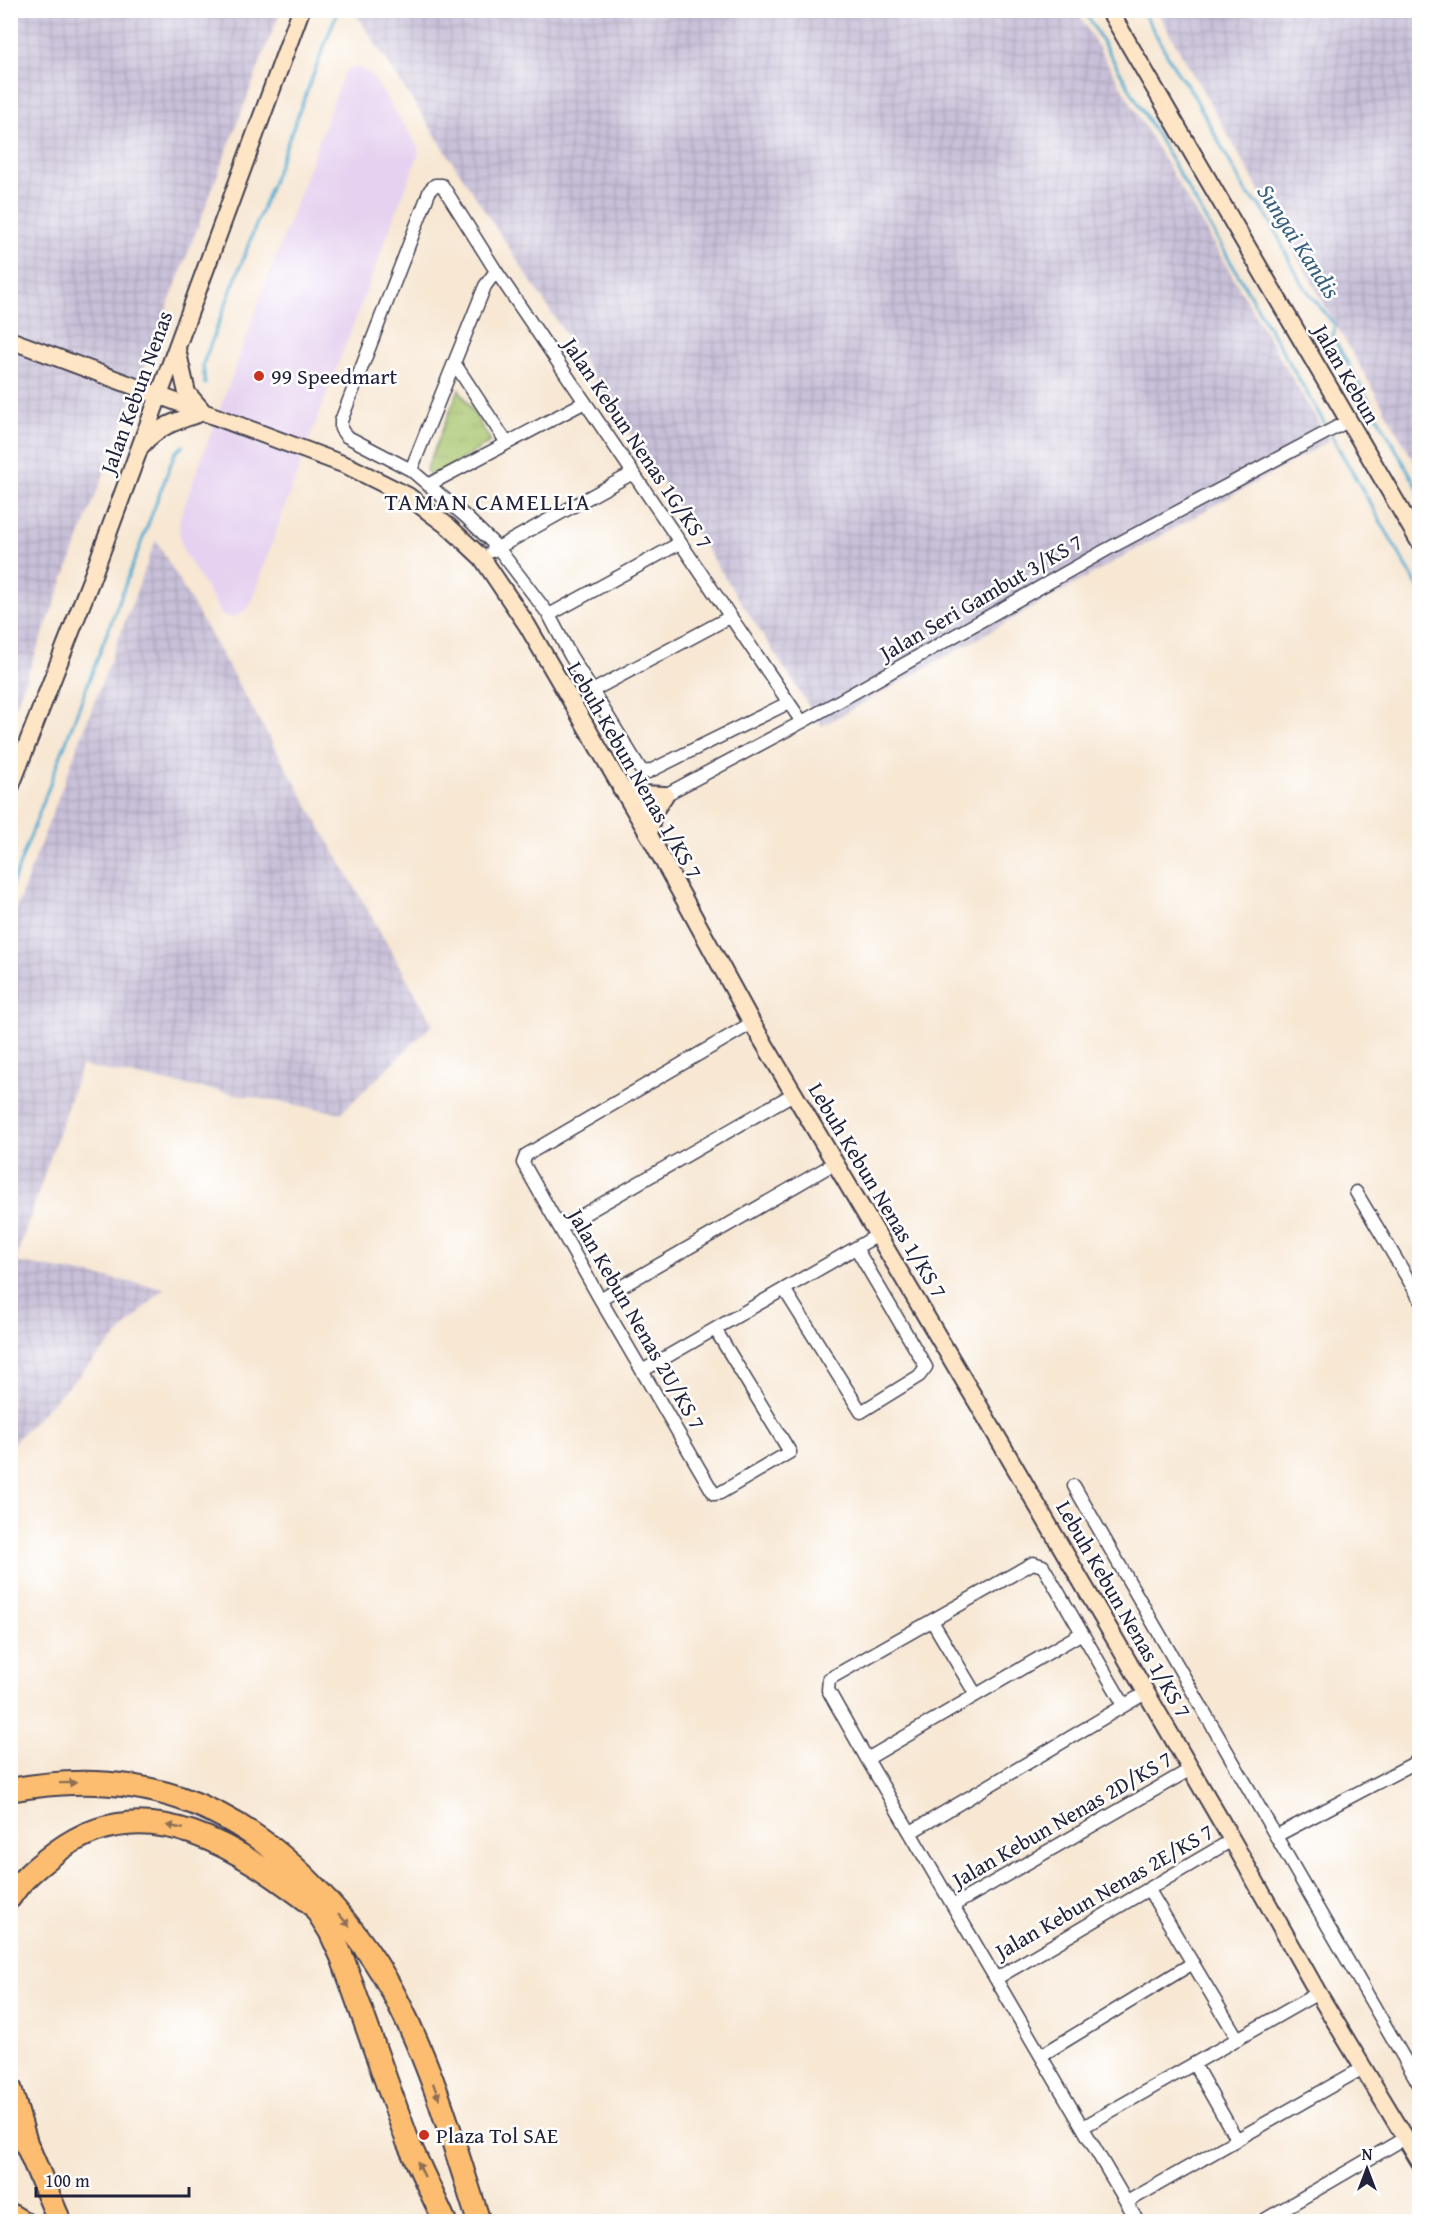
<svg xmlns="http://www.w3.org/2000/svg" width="1430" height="2232" font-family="'Gentium Book Plus',serif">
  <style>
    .built { fill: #e6d2f0 }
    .industrial { fill: url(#industrial-grid) }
    .grass { fill: url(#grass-tufts); stroke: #647354; stroke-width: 1.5 }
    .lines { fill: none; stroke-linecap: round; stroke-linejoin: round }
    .stream { stroke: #53acd0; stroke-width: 3 }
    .street-casing { stroke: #424052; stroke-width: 15 }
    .secondary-casing { stroke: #424052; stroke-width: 20 }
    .highway-casing { stroke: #424052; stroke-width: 26 }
    .street { stroke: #fff; stroke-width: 12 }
    .secondary { stroke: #fee5c5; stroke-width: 16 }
    .highway { stroke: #fcbd6f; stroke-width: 22 }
    .oneway { fill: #8f7055 }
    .poi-dot { fill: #c8321e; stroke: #fff; stroke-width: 2 }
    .labels { text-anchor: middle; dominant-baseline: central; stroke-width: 5; stroke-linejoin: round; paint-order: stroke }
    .street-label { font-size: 22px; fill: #22223b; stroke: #fff }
    .poi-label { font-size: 22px; fill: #22223b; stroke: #fff; text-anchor: start }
    .water-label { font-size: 24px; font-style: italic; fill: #38607e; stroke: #fff }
    .neighbourhood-label { font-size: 24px; letter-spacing: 1.5px; fill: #22223b; stroke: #fff }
  </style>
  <defs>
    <pattern id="industrial-grid" width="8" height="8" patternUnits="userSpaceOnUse" patternTransform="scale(1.5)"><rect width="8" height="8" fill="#c8bfd8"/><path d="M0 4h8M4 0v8" fill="none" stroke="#aca4ba"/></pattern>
    <pattern id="grass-tufts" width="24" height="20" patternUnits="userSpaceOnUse" patternTransform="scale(1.5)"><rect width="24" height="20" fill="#a6c46c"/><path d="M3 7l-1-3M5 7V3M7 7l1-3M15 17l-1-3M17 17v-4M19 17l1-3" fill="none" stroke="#8fa85e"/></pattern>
  </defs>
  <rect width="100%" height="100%" fill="#fff"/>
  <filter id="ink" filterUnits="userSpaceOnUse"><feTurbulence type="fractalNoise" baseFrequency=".0167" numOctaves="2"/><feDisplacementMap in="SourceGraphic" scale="12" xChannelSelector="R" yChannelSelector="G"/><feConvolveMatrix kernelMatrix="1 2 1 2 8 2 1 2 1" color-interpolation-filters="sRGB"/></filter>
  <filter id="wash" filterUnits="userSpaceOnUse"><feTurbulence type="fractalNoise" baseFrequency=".008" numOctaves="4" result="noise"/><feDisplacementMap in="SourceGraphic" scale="24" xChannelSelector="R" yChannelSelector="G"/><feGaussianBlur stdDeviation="1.35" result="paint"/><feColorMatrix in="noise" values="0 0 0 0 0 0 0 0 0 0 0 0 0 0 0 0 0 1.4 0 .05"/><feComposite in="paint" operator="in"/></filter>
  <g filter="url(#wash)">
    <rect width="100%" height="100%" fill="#f7e7d3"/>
    <!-- built -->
    <path class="built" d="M349 68H359L371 74 417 145 419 153 308 443 249 608 235 617H228L222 615 183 550 179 533 180 517 344 73Z"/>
    <!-- industrial -->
    <path class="industrial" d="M11 11H280L11 718Z
      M354 11H1077L1329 441 822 726Z
      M1157 11H1419V470Z
      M156 540 433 1024 341 1113 81 1066 15 1262 164 1288 11 1445V922Z"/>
    <!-- grass -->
    <path class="grass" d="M459 389 491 441 433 478 426 470Z"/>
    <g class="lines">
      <!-- stream -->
      <path class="stream" d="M1084 10 1328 429
        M1142 10 1177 72 1192 92 1247 194C1275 215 1282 252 1300 280 1310 296 1323 310 1335 325L1333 337 1420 492
        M205 384 203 364 338 10
        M1331 435 1420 590
        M10 890 175 453 183 446"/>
    </g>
  </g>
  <g filter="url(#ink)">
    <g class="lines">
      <defs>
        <path id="street" d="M455 364 507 443
          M411 470 485 286 496 271
          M428 485 585 402
          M492 551 633 473
          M549 615 680 543
          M592 691 730 617
          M788 703 648 772 641 770 570 655 549 615 498 548 466 517 411 470 346 436 341 429V421L430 190 435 185H442L496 271 802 722
          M635 811 802 722 1106 550 1348 421
          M1356 1192 1420 1299
          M560 1228 795 1093
          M784 1289 861 1412 919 1376 926 1367 856 1248
          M600 1299 835 1163
          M715 1329 790 1452 720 1493 714 1494 600 1299 523 1163 526 1155 752 1023
          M642 1371 878 1235
          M1074 1486 1420 2086
          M932 1621 976 1695
          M1124 1705 1043 1566 1033 1563 829 1679 828 1690 867 1759 1138 2222
          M867 1759 1082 1633
          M911 1832 1147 1692
          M1276 1836 1420 1760
          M1149 1890 1238 2039
          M954 1905 1191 1769
          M997 1978 1232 1840
          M1042 2055 1193 1963
          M1194 2064 1237 2140
          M1083 2127 1318 1993
          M1127 2202 1363 2068
          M1261 2222 1405 2138"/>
        <path id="secondary" d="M1109 10 1420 543
          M10 340 348 466 408 496 449 527 482 558 527 625 649 835 752 1023 978 1404 1232 1840 1318 1993 1420 2162
          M177 349 187 393 201 409
          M142 445C159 425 180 420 204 412
          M10 788 91 580 301 10
          M621 789 639 794 665 795
          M649 835 653 813 665 795"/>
        <path id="highway" d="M10 1790C136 1766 235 1801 321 1894 352 1927 379 1963 399 2004 434 2073 455 2148 479 2222
          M307 1895 330 1931 342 1957 408 2142 445 2222
          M10 1897C22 1878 38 1866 56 1852 147 1784 241 1850 316 1907
          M10 2088 26 2143 60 2222
          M10 2215 22 2222"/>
      </defs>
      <!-- street casing -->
      <use href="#street" class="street-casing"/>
      <!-- secondary casing -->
      <use href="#secondary" class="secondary-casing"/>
      <!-- highway casing -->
      <use href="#highway" class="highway-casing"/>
      <!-- street -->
      <use href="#street" class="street"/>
      <!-- secondary -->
      <use href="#secondary" class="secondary"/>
      <!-- highway -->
      <use href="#highway" class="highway"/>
    </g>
    <!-- one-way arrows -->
    <defs><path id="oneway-solid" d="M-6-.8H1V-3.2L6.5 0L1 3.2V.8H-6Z" transform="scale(1.5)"/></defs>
    <g class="oneway">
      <use href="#oneway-solid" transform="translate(68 1783) rotate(-1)"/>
      <use href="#oneway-solid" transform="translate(175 1827) rotate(-169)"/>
      <use href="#oneway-solid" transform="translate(344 1920) rotate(49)"/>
      <use href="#oneway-solid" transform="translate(436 2091) rotate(70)"/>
      <use href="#oneway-solid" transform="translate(421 2169) rotate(-115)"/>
    </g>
  </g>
  <!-- markers -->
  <g class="poi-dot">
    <circle cx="259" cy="376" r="6"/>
    <circle cx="424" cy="2135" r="6"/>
  </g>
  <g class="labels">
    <!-- street labels -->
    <g class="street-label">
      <text transform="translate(1347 374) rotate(60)">Jalan Kebun</text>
      <text transform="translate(136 392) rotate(-70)">Jalan Kebun Nenas</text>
      <text transform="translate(638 443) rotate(56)">Jalan Kebun Nenas 1G/KS 7</text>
      <text transform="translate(981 597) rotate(-30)">Jalan Seri Gambut 3/KS 7</text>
      <text transform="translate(635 770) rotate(60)">Lebuh Kebun Nenas 1/KS 7</text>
      <text transform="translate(878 1190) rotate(59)">Lebuh Kebun Nenas 1/KS 7</text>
      <text transform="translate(637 1319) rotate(60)">Jalan Kebun Nenas 2U/KS 7</text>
      <text transform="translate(1124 1609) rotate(60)">Lebuh Kebun Nenas 1/KS 7</text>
      <text transform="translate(1062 1819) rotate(-30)">Jalan Kebun Nenas 2D/KS 7</text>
      <text transform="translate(1104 1891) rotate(-30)">Jalan Kebun Nenas 2E/KS 7</text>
    </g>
    <!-- poi labels -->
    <g class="poi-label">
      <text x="271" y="376">99 Speedmart</text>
      <text x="436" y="2135">Plaza Tol SAE</text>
    </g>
    <!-- water labels -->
    <g class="water-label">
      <text transform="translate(1299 241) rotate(57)">Sungai Kandis</text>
    </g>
    <!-- neighbourhood labels -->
    <g class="neighbourhood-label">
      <text x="488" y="501">TAMAN CAMELLIA</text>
    </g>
  </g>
  <!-- margin -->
  <rect width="1430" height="2232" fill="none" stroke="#fff" stroke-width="36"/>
  <!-- north arrow -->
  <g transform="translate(1367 2169)" stroke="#ffffff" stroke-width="4.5" paint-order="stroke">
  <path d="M0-4.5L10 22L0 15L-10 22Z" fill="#22223b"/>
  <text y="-9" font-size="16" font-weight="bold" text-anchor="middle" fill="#22223b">N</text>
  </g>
  <!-- scale -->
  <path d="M36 2187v9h153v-9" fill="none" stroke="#22223b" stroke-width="3"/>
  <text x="45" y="2187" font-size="18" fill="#22223b" stroke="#ffffff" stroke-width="4.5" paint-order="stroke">100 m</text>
</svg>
